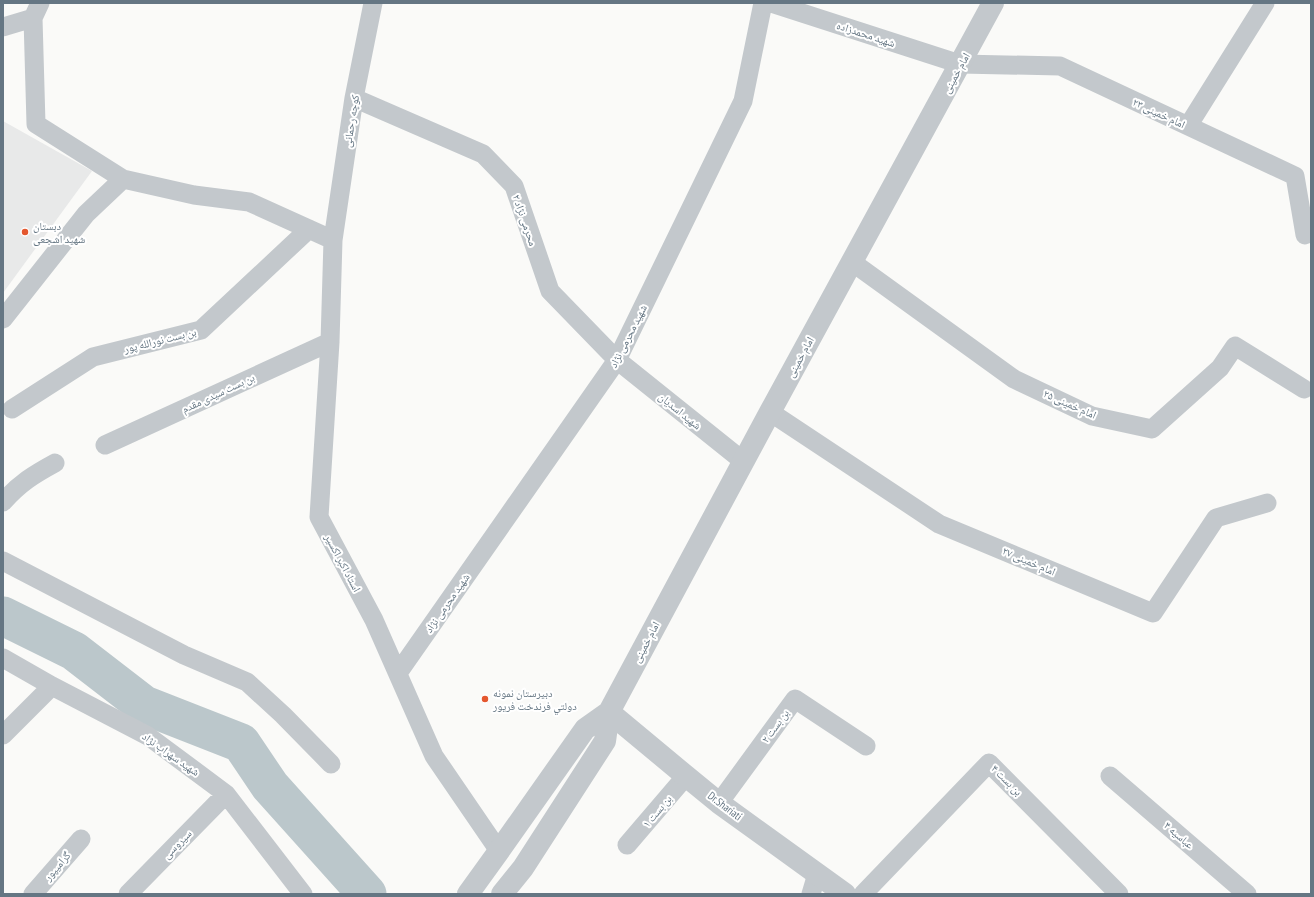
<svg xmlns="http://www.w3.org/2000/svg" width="1314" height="897" font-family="'PT Sans Narrow','Noto Naskh Arabic',sans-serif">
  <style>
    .built { fill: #e8e9e9 }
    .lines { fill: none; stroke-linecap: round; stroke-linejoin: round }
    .river { stroke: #bbc7cb; stroke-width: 39 }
    .minor { stroke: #c3c8cc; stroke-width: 19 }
    .tertiary { stroke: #c3c8cc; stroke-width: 22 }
    .poi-dot { fill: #e4572e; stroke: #fff; stroke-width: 1.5 }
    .labels { text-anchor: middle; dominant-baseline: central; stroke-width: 4; stroke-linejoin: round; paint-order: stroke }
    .street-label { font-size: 11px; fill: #657683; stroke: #fff }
    .poi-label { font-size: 11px; fill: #657683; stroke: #fff; text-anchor: start }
  </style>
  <rect width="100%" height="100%" fill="#fafaf8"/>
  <!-- built -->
  <path class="built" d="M3 121 92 171 3 293Z"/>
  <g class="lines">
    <!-- river -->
    <path class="river" d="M3 616 74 651 144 705 241 743 270 786 367 894"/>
    <!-- minor -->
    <path class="minor" d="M40 3 33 18 36 124 123 179 194 195 249 202 333 240
      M373 3 354 98 333 240 330 342 319 517 374 620 434 756 499 851
      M771 3 960 64 1060 66 1295 176 1305 235
      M3 27 33 18
      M354 98 483 154 514 186 550 291 617 360 743 461
      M1188 126 1265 3
      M852 262 1014 379 1092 416 1152 429 1220 368 1235 346 1304 389
      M3 319 86 214 123 179
      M12 409 93 357 201 330 309 229
      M770 412 939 524 1153 613 1216 518 1267 503
      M105 445 330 342
      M3 502C20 483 33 475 55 463
      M3 561 184 655 247 682 283 715 331 764
      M3 658 52 686 148 736 226 794 303 894
      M398 673 617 360 743 101 763 3
      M3 735 52 686
      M1110 776 1247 894
      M719 803 795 699 866 746
      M627 845 686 776
      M33 894 81 839
      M128 894 226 794
      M811 894 817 874
      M863 894 989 763 1119 894"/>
    <!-- tertiary -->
    <path class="tertiary" d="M609 712 686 776 719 803 845 894
      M468 894 499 851 585 729 609 712
      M502 894 523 868 605 741 609 712 770 412 993 3"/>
  </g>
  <!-- markers -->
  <g class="poi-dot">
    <circle cx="25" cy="232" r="4"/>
    <circle cx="485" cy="699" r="4"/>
  </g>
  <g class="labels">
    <!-- street labels -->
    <g class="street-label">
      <text transform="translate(866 34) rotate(18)">شهید محمدزاده</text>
      <text transform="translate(956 73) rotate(-61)">امام خمینی</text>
      <text transform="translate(1159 113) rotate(25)">امام خمینی ۲۳</text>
      <text transform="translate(351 121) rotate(-81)">کوچه رحمانی</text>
      <text transform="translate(525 220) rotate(71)">محرمی نژاد ۲</text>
      <text transform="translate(628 336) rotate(-63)">شهید محرمی نژاد</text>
      <text transform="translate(160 340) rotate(-14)">بن بست نورالله پور</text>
      <text transform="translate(800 357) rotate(-61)">امام خمینی</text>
      <text transform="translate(218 393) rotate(-25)">بن بست سیدی مقدم</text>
      <text transform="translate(1070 404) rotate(24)">امام خمینی ۲۵</text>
      <text transform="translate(680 411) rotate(39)">شهید اسدیان</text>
      <text transform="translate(1029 561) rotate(23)">امام خمینی ۲۷</text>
      <text transform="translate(343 563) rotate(62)">استاد اکبر اکسیر</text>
      <text transform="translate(447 603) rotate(-55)">شهید محرمی نژاد</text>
      <text transform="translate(646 642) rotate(-62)">امام خمینی</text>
      <text transform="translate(775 726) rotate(-54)">بن بست ۲</text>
      <text transform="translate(171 754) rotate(35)">شهید سهراب نژاد</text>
      <text transform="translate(1007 780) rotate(45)">بن بست ۴</text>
      <text transform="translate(725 806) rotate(37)">Dr.Shariati</text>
      <text transform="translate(657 811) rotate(-50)">بن بست ۱</text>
      <text transform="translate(1179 835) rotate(41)">عباسیه ۴</text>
      <text transform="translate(177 844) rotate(-45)">سیروسی</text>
      <text transform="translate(57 866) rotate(-49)">گرامیپور</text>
    </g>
    <!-- poi labels -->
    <g class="poi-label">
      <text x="33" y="226">دبستان<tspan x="33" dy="13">شهید اشجعی</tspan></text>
      <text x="493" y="693">دبیرستان نمونه<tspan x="493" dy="13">دولتي فرندخت فريور</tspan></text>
    </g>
  </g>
  <!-- border -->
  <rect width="1314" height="897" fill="none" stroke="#657683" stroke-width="8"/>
</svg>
